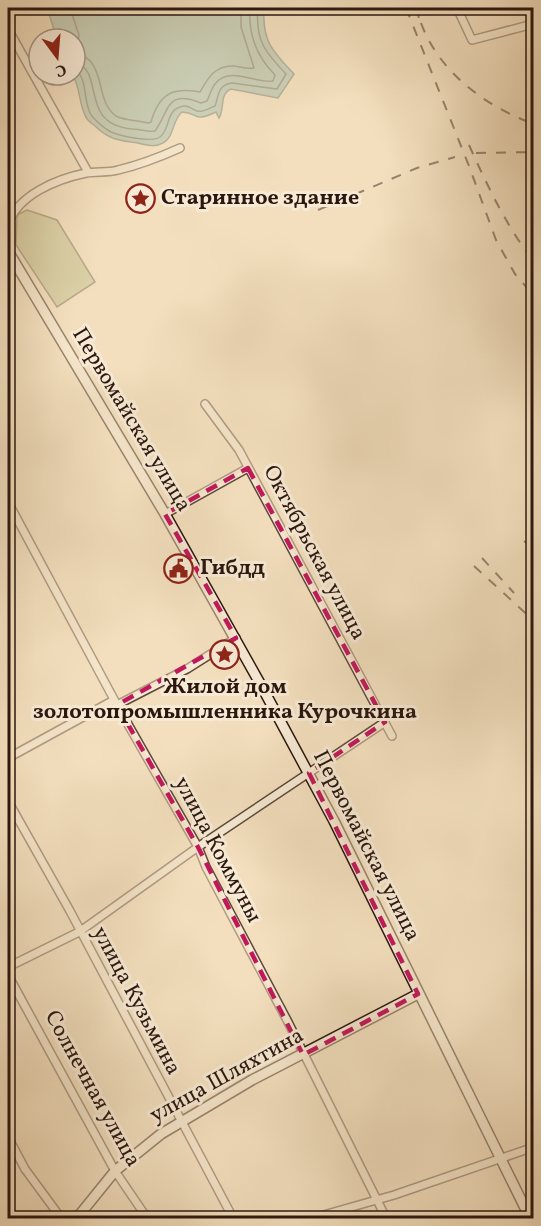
<svg xmlns="http://www.w3.org/2000/svg" width="541" height="1226" font-family="Vollkorn,serif">
  <style>
    .green { fill: #c0c08e; stroke: #766c4e; stroke-width: 1.5 }
    .water { fill: #9cbdad; stroke: #6f7b6e; stroke-width: 1.5 }
    .lines { fill: none; stroke-linecap: round; stroke-linejoin: round }
    .shore { stroke: #646a5e; stroke-width: 1.5 }
    .minor-casing { stroke: #5d493b; stroke-width: 10 }
    .secondary-casing { stroke: #2b170f; stroke-width: 12 }
    .minor { stroke: #f7ead5; stroke-width: 7 }
    .secondary { stroke: #f7ead5; stroke-width: 9 }
    .rail { stroke: #2b170f; stroke-width: 2; stroke-dasharray: 10 10; stroke-linecap: butt }
    .marked { fill: none; stroke: #c2185b; stroke-width: 4.5; stroke-dasharray: 12 8; stroke-linejoin: round }
    .labels { text-anchor: middle; dominant-baseline: central; stroke-width: 6; stroke-linejoin: round; paint-order: stroke }
    .poi-label { font-size: 22px; font-weight: bold; fill: #2b170f; stroke: #f7ead5; text-anchor: start }
    .street-label { font-size: 22px; fill: #2b170f; stroke: #f7ead5 }
  </style>
  <rect width="100%" height="100%" fill="#f3dfbe"/>
  <filter id="stains"><feTurbulence type="fractalNoise" baseFrequency=".00333" numOctaves="4"/><feColorMatrix values="0 0 0 0 .2 0 0 0 0 .09 0 0 0 0 .02 0 0 0 .5 -.17"/></filter>
  <radialGradient id="worn" r=".72"><stop offset=".6" stop-color="#630" stop-opacity="0"/><stop offset="1" stop-color="#630" stop-opacity=".3"/></radialGradient>
  <!-- green -->
  <path class="green" d="M27 210 57 220 95 282 57 307 16 245 17 215Z"/>
  <!-- water -->
  <path class="water" d="M47 8H264C262 41 272 51 294 74L278 98 231 89C219 94 225 109 219 118L216 112C192 123 200 113 182 112 172 120 174 138 163 143 152 149 142 143 131 142 115 140 106 137 94 125 91 123 86 119 85 115 79 103 80 88 73 75H75V39H57Z"/>
  <g class="lines">
    <!-- shore -->
    <path class="shore" d="M70 8 79 35 76 51C81 55 87 57 91 62 104 78 98 103 116 116 125 121 138 120 148 123L151 122C159 94 172 87 200 92 208 78 215 65 234 66 241 67 247 69 254 68L241 27V8
      M75 62C106 72 78 124 132 129 141 129 146 132 155 131 170 110 166 89 201 103L207 101C210 95 211 89 215 84 229 65 256 84 273 81L275 75C256 56 248 35 250 8
      M75 69C88 80 83 99 90 113 93 119 105 129 111 132 120 136 152 143 160 137 170 130 166 111 180 107 187 104 191 109 197 111 203 113 209 108 215 106 219 96 217 85 232 83L277 89 286 74C265 52 255 40 258 8"/>
    <defs>
      <path id="minor" d="M457 8 472 40 533 24 529 8
        M8 29 88 172
        M8 225C17 195 57 179 86 173 96 171 108 173 118 170 139 165 160 157 180 148
        M205 404 239 450 392 736
        M8 502 117 705 198 847 206 867 287 1020 386 1218
        M165 514 248 468
        M117 705 187 669 236 638
        M8 758 114 700
        M8 801 70 911 233 1218
        M8 967 79 932 198 847 385 722
        M8 975 115 1171 147 1218
        M8 1137 25 1169 61 1218
        M313 1218 394 1195 534 1147"/>
      <path id="secondary" d="M8 251 165 514 262 687 334 821 530 1218
        M77 1218 115 1171 161 1134 252 1080 418 994"/>
    </defs>
    <!-- minor casing -->
    <use href="#minor" class="minor-casing"/>
    <!-- secondary casing -->
    <use href="#secondary" class="secondary-casing"/>
    <!-- minor -->
    <use href="#minor" class="minor"/>
    <!-- secondary -->
    <use href="#secondary" class="secondary"/>
    <!-- rail -->
    <path class="rail" d="M406 8 469 166 496 240 515 274 534 296
      M417 8 419 19
      M421 23C439 72 486 107 534 124
      M469 145C487 185 505 223 531 258
      M476 153 534 152
      M318 210 417 168 455 157
      M524 541 534 549
      M482 558 514 593
      M474 566 534 621"/>
  </g>
  <!-- marked area -->
  <path d="M0 0H541V1226H0ZM248 468 385 722 309 773 418 994 303 1055 198 847 117 705 236 638 165 514Z" fill="#f3dfbe" fill-opacity=".55" fill-rule="evenodd"/>
  <path class="marked" d="M248 468 385 722 309 773 418 994 303 1055 198 847 117 705 236 638 165 514Z"/>
  <!-- icons -->
  <defs>
    <symbol id="sight-ring" viewBox="-11 -11 22 22"><circle r="9.5" fill="#f7ead5" stroke="#8f2418" stroke-width="1.5"/><path d="M0-6L1.8-2.2L6-1.7L2.9 1.2L3.7 5.4L0 3.3L-3.7 5.4L-2.9 1.2L-6-1.7L-1.8-2.2Z" fill="#8f2418"/></symbol>
    <symbol id="civic-ring" viewBox="-11 -11 22 22"><circle r="9.5" fill="#f7ead5" stroke="#8f2418" stroke-width="1.5"/><path d="M-.6-6.5H3V-4.5H.6V-3L4-1V1h2V6H-6V1h2V-1L-.6-3ZM-1.2 2.5V6h2.4V2.5Z" fill="#8f2418"/></symbol>
  </defs>
  <g fill-rule="evenodd">
    <use href="#sight-ring" x="124" y="182" width="33" height="33"/>
    <use href="#civic-ring" x="162" y="552" width="33" height="33"/>
    <use href="#sight-ring" x="208" y="638" width="33" height="33"/>
  </g>
  <g class="labels">
    <!-- poi labels -->
    <g class="poi-label">
      <text x="161" y="198">Старинное здание</text>
      <text x="200" y="568">Гибдд</text>
      <text x="225" y="687" text-anchor="middle">Жилой дом<tspan x="225" dy="25">золотопромышленника Курочкина</tspan></text>
    </g>
    <!-- street labels -->
    <g class="street-label">
      <text transform="translate(131 420) rotate(59)">Первомайская улица</text>
      <text transform="translate(314 553) rotate(62)">Октябрьская улица</text>
      <text transform="translate(366 846) rotate(63)">Первомайская улица</text>
      <text transform="translate(217 850) rotate(62)">улица Коммуны</text>
      <text transform="translate(136 1001) rotate(62)">улица Кузьмина</text>
      <text transform="translate(227 1076) rotate(-29)">улица Шляхтина</text>
      <text transform="translate(92 1089) rotate(61)">Солнечная улица</text>
    </g>
  </g>
  <!-- margin -->
  <rect width="541" height="1226" fill="none" stroke="#f3dfbe" stroke-width="30"/>
  <rect x="9" y="9" width="523" height="1208" fill="none" stroke="#2b170f" stroke-width="3"/>
  <rect x="15" y="15" width="511" height="1196" fill="none" stroke="#2b170f" stroke-width="1.5"/>
  <!-- north arrow -->
  <g transform="translate(57 57) rotate(164)"><circle r="28" fill="#f7ead5" stroke="#a59686" stroke-width="1.5"/>
  <path d="M0-4.5L10 22L0 15L-10 22Z" fill="#8f2418"/>
  <text y="-9" font-size="16" font-weight="bold" text-anchor="middle" fill="#2b170f">С</text>
  </g>
  <rect width="100%" height="100%" filter="url(#stains)"/>
  <rect width="100%" height="100%" fill="url(#worn)"/>
</svg>
